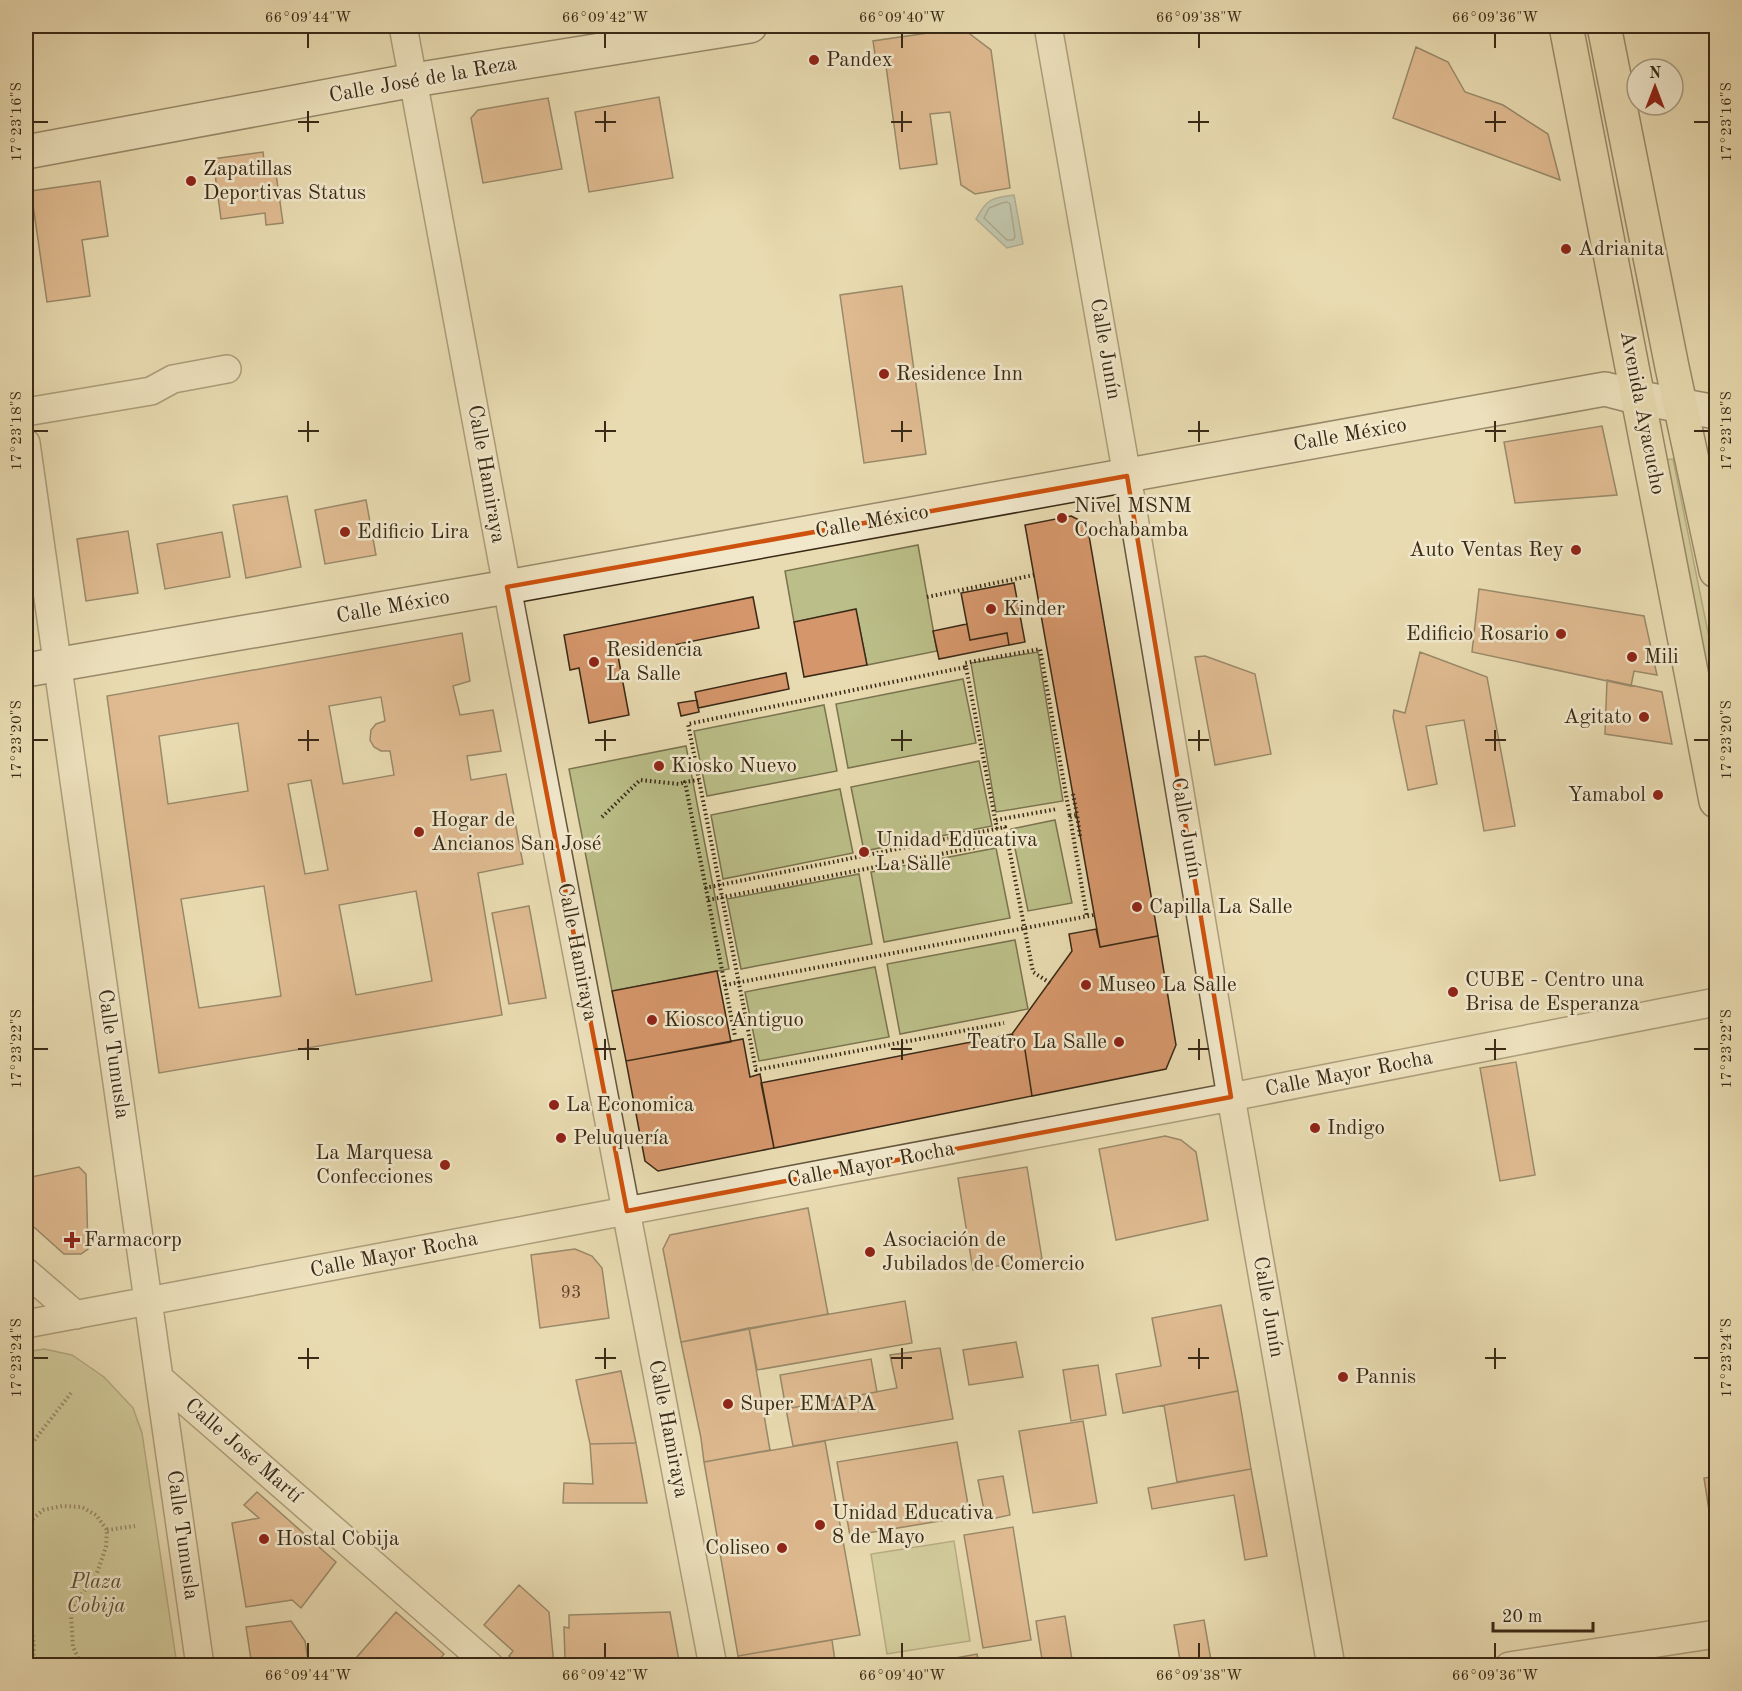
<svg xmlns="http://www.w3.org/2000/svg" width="1742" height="1691" font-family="'Old Standard TT',serif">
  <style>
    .green { fill: #bbbe88; stroke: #7a744f; stroke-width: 1.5 }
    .water { fill: #9ab9b5; stroke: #737f75; stroke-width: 1.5 }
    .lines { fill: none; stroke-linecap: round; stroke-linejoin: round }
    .shore { stroke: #6a7166; stroke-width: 1.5 }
    .building { fill: #d5966b; stroke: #392916; stroke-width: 1.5; fill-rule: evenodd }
    .street-casing { stroke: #65563d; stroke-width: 30 }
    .secondary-casing { stroke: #392916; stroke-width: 36 }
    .primary-casing { stroke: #392916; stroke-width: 36 }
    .path { stroke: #392916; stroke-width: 4; stroke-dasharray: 1.5 3; stroke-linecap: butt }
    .street { stroke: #f1e8cc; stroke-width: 27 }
    .secondary { stroke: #f1e8cc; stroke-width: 33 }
    .primary { stroke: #e9dbb1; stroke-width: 33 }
    .marked { fill: none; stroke: #ce520e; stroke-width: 4.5; stroke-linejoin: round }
    .ticks { fill: none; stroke: #392916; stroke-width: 2 }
    .poi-dot { fill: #8f2418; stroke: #f1e8cc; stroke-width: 2 }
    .labels { text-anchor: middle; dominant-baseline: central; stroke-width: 5; stroke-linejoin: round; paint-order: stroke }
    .number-label { font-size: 18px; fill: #60442b }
    .poi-label { font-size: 21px; fill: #392916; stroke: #f1e8cc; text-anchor: start }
    .street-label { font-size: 21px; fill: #392916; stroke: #f1e8cc }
    .park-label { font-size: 21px; font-style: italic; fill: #5a4e32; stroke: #f1e8cc }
    .neatline { fill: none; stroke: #392916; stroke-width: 2 }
    .ticks-label { font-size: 15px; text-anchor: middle; fill: #392916 }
  </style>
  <rect width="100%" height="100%" fill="#e9dbb1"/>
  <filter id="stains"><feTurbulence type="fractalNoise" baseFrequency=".00333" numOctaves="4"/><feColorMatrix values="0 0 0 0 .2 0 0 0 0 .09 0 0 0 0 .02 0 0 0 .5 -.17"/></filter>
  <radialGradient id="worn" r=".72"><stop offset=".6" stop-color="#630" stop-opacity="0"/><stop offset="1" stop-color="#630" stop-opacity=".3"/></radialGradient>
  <!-- green -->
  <path class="green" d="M1673 459 1716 672V719L1664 460Z
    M918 545 937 651 867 665 856 610 794 622 785 571Z
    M1038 652 1063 801 996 812 971 663Z
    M963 679 976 743 848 768 836 704Z
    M824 705 837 771 707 796 694 731Z
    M686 746 729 969 612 991 569 769Z
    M979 761 992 826 864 851 851 787Z
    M840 789 853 853 723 879 711 815Z
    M1055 820 1072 903 1028 911 1011 829Z
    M996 848 1010 918 884 942 871 872Z
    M859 874 872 944 741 969 727 899Z
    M1015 940 1028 1009 900 1034 887 964Z
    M875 967 889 1037 759 1061 745 992Z
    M44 1349 72 1355 104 1377 133 1408 142 1433 177 1665H26V1352Z
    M954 1541 970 1641 887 1654 871 1554Z"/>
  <!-- water -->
  <path class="water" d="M1014 195 1023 244 1007 248 976 219C987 199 991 198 1014 195Z"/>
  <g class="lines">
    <!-- shore -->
    <path class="shore" d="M1002 203 1007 202 1010 204 1015 237 1013 240H1007L984 218 989 208Z"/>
  </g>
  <!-- building -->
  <path class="building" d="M962 28 991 50 1010 188 975 194 961 185 950 112 930 114 937 164 900 169 886 66 877 67 873 41Z
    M1416 47 1448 62 1465 92 1503 105 1548 134 1560 180 1393 118Z
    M659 97 673 178 589 192 575 112Z
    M548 98 562 169 483 183 471 118 478 110Z
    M263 152 266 176 276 174 283 223 266 225 265 213 221 219 213 159Z
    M100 181 108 236 82 240 90 296 47 302 31 191Z
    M902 286 926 454 864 463 840 295Z
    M1602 426 1617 495 1515 503 1504 442Z
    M287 496 301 567 246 578 233 505Z
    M366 500 376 555 325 564 315 510Z
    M1071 516 1087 524 1158 936 1100 947 1025 525Z
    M128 531 138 593 86 601 77 539Z
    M222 532 230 577 165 589 157 544Z
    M1014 583 1025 642 1009 645 1007 633 970 640 961 593Z
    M1479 589 1644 616 1657 675 1634 671 1631 686 1472 652Z
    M753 597 759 628 618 656 629 715 589 723 579 668 570 670 564 635Z
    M856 609 867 665 804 677 794 622Z
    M967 624 970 640 1007 633 1009 645 939 659 933 631Z
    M462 633 470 681 453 686 460 715 493 710 501 751 467 756 471 780 506 774 523 864 478 873 502 1015 159 1073 107 696ZM381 697 385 721 376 724 371 730 370 740 374 747 381 751H390L394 775 343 784 329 706ZM238 723 248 791 168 804 159 736ZM311 780 328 870 305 874 288 784ZM264 886 281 996 199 1008 181 899ZM416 891 432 981 356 995 339 905Z
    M1420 652 1487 677 1515 826 1484 831 1464 720 1426 726 1437 784 1408 790 1393 717 1394 710 1405 713Z
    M1205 656 1255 674 1271 754 1215 765 1195 657Z
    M786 673 789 689 698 708 695 692Z
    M1607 680 1662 692 1672 744 1605 734Z
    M697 700 699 712 681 716 678 703Z
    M529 906 546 998 509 1004 492 913Z
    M1096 929 1100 947 1158 936 1176 1045 1166 1069 1032 1096 1025 1050 1012 1034 1072 951 1069 934Z
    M717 971 731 1042 626 1061 612 991Z
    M1012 1034 1025 1050 1032 1096 774 1148 761 1083Z
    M743 1039 750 1077 760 1074 774 1148 658 1171 645 1161 626 1061Z
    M1516 1062 1535 1175 1500 1181 1480 1068Z
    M1165 1136 1181 1140 1196 1152 1208 1220 1116 1240 1099 1149Z
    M79 1167 86 1174 88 1249 81 1254H64L26 1220V1178Z
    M1027 1167 1042 1259 973 1270 958 1178Z
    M808 1208 828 1314 681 1342 663 1249 670 1235Z
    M575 1249 592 1256 602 1268 609 1318 540 1328 531 1255Z
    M905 1301 912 1343 757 1370 749 1328Z
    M1221 1305 1238 1391 1123 1413 1116 1374 1161 1366 1152 1318Z
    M749 1328 770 1450 704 1462 701 1438 681 1342Z
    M1016 1342 1023 1377 969 1385 963 1350Z
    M940 1348 953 1419 793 1446 786 1409 897 1388 890 1355Z
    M871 1359 877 1392 786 1409 780 1375Z
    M1098 1365 1106 1415 1071 1421 1063 1370Z
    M621 1371 636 1443 590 1444 576 1380Z
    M1238 1391 1251 1469 1177 1482 1164 1405Z
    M1083 1421 1097 1503 1033 1513 1019 1431Z
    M825 1441 860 1635 738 1656 704 1462Z
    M957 1442 970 1516 850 1536 837 1462Z
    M636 1443 647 1503H563L564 1483 593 1484 590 1444Z
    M1251 1469 1267 1556 1245 1560 1234 1495 1152 1509 1148 1488Z
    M1003 1476 1010 1515 986 1520 978 1480Z
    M1716 1476V1555L1704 1478Z
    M257 1492 336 1562 301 1608 292 1600 246 1607 232 1523 259 1518 244 1505Z
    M1013 1527 1031 1640 983 1648 964 1535Z
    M519 1585 549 1612 554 1666H519L509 1656 513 1651 484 1625Z
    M396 1612 444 1654 434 1666H349Z
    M670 1612 680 1666H571V1659L565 1660 564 1627 569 1628V1615Z
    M1065 1616 1073 1666H1043L1036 1621Z
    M1204 1620 1212 1666H1181L1174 1625Z
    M291 1621 305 1641 309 1666H252L246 1627Z
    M832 1640 835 1661 810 1666H740L738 1656Z
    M977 1654 979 1666H911Z
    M1035 1659 1036 1666H996Z"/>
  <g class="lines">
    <defs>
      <path id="street" d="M403 26 513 619 713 1666
        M1048 26 1127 476 1231 1097 1331 1666
        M26 412 151 391 173 379 227 369
        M26 443 200 1666
        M26 1272 76 1315
        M26 1324 1231 1097 1716 1002
        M159 1378 490 1666
        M1509 1666 1716 1634"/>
      <path id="secondary" d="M26 152 414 80 750 26
        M26 670 507 587 1605 389 1640 398 1716 412"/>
      <path id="primary" d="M1566 26C1617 284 1665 543 1716 801
        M1604 26 1672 367 1716 571"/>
    </defs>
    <!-- street casing -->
    <use href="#street" class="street-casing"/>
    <!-- secondary casing -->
    <use href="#secondary" class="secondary-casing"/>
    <!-- primary casing -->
    <use href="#primary" class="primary-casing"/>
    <!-- path -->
    <path class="path" d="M927 597 1034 575
      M966 667 965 663 1040 649 1070 817
      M699 780 685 782 735 1036
      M1073 794 1077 815
      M602 817 640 780 679 784 685 782
      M996 820 1057 809
      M997 829 966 667 688 724 756 1070 1004 1023
      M1080 836 1077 815 1070 817 1087 917
      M705 888 1005 827 1033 972 1050 983
      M708 900 1007 841
      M725 985 1094 915
      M26 1451 71 1393
      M26 1513 32 1518
      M26 1525 43 1510 62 1506 82 1507 96 1515 107 1530 106 1547 96 1576 81 1595 71 1615 73 1647 82 1666
      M107 1530 135 1526
      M26 1619C34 1633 36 1650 31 1666"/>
    <!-- street -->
    <use href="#street" class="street"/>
    <!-- secondary -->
    <use href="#secondary" class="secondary"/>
    <!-- primary -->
    <use href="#primary" class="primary"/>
  </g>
  <!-- marked area -->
  <path d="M0 0H1742V1691H0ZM1127 476 1231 1097 627 1211 507 587Z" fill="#e9dbb1" fill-opacity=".55" fill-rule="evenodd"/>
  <path class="marked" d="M1127 476 1231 1097 627 1211 507 587Z"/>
  <!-- ticks -->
  <path class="ticks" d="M308 33V48M605 33V48M902 33V48M1199 33V48M1495 33V48M308 111V132M605 111V132M902 111V132M1199 111V132M1495 111V132M33 122H48M298 122H319M595 122H616M891 122H912M1188 122H1209M1485 122H1506M1694 122H1709M308 421V442M605 421V442M902 421V442M1199 421V442M1495 421V442M33 431H48M298 431H319M595 431H616M891 431H912M1188 431H1209M1485 431H1506M1694 431H1709M308 730V751M605 730V751M902 730V751M1199 730V751M1495 730V751M33 740H48M298 740H319M595 740H616M891 740H912M1188 740H1209M1485 740H1506M1694 740H1709M308 1039V1060M605 1039V1060M902 1039V1060M1199 1039V1060M1495 1039V1060M33 1049H48M298 1049H319M595 1049H616M891 1049H912M1188 1049H1209M1485 1049H1506M1694 1049H1709M308 1348V1369M605 1348V1369M902 1348V1369M1199 1348V1369M1495 1348V1369M33 1358H48M298 1358H319M595 1358H616M891 1358H912M1188 1358H1209M1485 1358H1506M1694 1358H1709M308 1643V1658M605 1643V1658M902 1643V1658M1199 1643V1658M1495 1643V1658"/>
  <!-- markers -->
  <g class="poi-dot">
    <circle cx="814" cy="60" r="6"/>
    <circle cx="191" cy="181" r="6"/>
    <circle cx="1566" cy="249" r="6"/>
    <circle cx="884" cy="374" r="6"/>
    <circle cx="1062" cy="518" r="6"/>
    <circle cx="345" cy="532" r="6"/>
    <circle cx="1576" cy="550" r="6"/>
    <circle cx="991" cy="609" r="6"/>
    <circle cx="1561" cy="634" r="6"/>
    <circle cx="1632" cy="657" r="6"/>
    <circle cx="594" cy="662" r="6"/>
    <circle cx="1644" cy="717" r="6"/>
    <circle cx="659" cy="766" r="6"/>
    <circle cx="1658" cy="795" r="6"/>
    <circle cx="419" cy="832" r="6"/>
    <circle cx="864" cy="852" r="6"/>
    <circle cx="1137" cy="907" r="6"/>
    <circle cx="1086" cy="985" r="6"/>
    <circle cx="1453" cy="992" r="6"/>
    <circle cx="652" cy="1020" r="6"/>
    <circle cx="1119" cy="1042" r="6"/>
    <circle cx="554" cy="1105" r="6"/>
    <circle cx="1315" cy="1128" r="6"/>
    <circle cx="561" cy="1138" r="6"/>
    <circle cx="445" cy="1165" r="6"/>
    <path d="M69 1231h6v6h6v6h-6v6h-6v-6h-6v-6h6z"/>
    <circle cx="870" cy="1252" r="6"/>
    <circle cx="1343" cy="1377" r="6"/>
    <circle cx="728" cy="1404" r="6"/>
    <circle cx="820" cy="1525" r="6"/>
    <circle cx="264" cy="1539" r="6"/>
    <circle cx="782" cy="1548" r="6"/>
  </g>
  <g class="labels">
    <!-- number labels -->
    <g class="number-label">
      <text x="571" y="1293">93</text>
    </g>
    <!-- poi labels -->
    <g class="poi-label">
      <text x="826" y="60">Pandex</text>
      <text x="203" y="169">Zapatillas<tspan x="203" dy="24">Deportivas Status</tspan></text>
      <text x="1578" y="249">Adrianita</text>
      <text x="896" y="374">Residence Inn</text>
      <text x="1074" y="506">Nivel MSNM<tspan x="1074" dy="24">Cochabamba</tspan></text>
      <text x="357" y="532">Edificio Lira</text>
      <text x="1564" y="550" text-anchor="end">Auto Ventas Rey</text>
      <text x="1003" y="609">Kinder</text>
      <text x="1549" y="634" text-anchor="end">Edificio Rosario</text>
      <text x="606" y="650">Residencia<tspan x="606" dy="24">La Salle</tspan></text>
      <text x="1644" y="657">Mili</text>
      <text x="1632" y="717" text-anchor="end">Agitato</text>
      <text x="671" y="766">Kiosko Nuevo</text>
      <text x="1646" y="795" text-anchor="end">Yamabol</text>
      <text x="431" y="820">Hogar de<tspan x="431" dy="24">Ancianos San José</tspan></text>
      <text x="876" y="840">Unidad Educativa<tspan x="876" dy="24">La Salle</tspan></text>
      <text x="1149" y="907">Capilla La Salle</text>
      <text x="1465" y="980">CUBE - Centro una<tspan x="1465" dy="24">Brisa de Esperanza</tspan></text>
      <text x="1098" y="985">Museo La Salle</text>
      <text x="664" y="1020">Kiosco Antiguo</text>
      <text x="1107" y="1042" text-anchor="end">Teatro La Salle</text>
      <text x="566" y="1105">La Economica</text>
      <text x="1327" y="1128">Indigo</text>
      <text x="573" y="1138">Peluquería</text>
      <text x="433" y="1153" text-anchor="end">La Marquesa<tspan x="433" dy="24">Confecciones</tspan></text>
      <text x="84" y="1240">Farmacorp</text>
      <text x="882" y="1240">Asociación de<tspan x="882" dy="24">Jubilados de Comercio</tspan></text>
      <text x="1355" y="1377">Pannis</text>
      <text x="740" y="1404">Super EMAPA</text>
      <text x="832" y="1513">Unidad Educativa<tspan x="832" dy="24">8 de Mayo</tspan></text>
      <text x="276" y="1539">Hostal Cobija</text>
      <text x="770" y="1548" text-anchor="end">Coliseo</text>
    </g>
    <!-- street labels -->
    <g class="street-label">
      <text transform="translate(423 80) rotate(-10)">Calle José de la Reza</text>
      <text transform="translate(1105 349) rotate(80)">Calle Junín</text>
      <text transform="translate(1642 413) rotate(79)">Avenida Ayacucho</text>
      <text transform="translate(1350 435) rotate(-10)">Calle México</text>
      <text transform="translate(486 474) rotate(80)">Calle Hamiraya</text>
      <text transform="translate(872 522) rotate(-10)">Calle México</text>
      <text transform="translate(393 607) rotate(-10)">Calle México</text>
      <text transform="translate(1186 828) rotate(80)">Calle Junín</text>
      <text transform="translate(577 952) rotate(79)">Calle Hamiraya</text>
      <text transform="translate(113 1054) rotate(82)">Calle Tumusla</text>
      <text transform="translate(1349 1074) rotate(-11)">Calle Mayor Rocha</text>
      <text transform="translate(871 1165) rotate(-11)">Calle Mayor Rocha</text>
      <text transform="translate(394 1255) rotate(-11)">Calle Mayor Rocha</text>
      <text transform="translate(1268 1307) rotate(80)">Calle Junín</text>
      <text transform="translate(668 1429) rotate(79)">Calle Hamiraya</text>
      <text transform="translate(243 1451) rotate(41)">Calle José Martí</text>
      <text transform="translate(182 1535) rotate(82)">Calle Tumusla</text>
    </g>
    <!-- park labels -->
    <g class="park-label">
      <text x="96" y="1582">Plaza<tspan x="96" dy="24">Cobija</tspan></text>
    </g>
  </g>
  <!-- margin -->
  <rect width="1742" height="1691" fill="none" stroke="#e9dbb1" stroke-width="66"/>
  <!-- north arrow -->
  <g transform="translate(1655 87)"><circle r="28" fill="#f1e8cc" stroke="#a79c83" stroke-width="1.5"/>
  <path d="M0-4.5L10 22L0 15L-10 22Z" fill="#8f2418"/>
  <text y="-9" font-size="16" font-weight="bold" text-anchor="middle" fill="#392916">N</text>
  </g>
  <!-- scale -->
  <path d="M1493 1622v9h100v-9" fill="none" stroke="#392916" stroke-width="3"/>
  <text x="1502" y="1622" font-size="18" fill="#392916" stroke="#f1e8cc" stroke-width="4.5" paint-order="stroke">20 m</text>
  <rect x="33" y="33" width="1676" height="1625" class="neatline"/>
  <g class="ticks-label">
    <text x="308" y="22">66°09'44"W</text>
    <text x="605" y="22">66°09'42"W</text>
    <text x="902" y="22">66°09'40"W</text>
    <text x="1199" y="22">66°09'38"W</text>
    <text x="1495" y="22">66°09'36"W</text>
    <text transform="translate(16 122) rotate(-90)" y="5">17°23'16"S</text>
    <text transform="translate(1726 122) rotate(-90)" y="5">17°23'16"S</text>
    <text transform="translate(16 431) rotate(-90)" y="5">17°23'18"S</text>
    <text transform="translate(1726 431) rotate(-90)" y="5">17°23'18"S</text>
    <text transform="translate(16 740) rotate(-90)" y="5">17°23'20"S</text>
    <text transform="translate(1726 740) rotate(-90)" y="5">17°23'20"S</text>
    <text transform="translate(16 1049) rotate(-90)" y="5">17°23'22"S</text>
    <text transform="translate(1726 1049) rotate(-90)" y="5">17°23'22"S</text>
    <text transform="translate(16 1358) rotate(-90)" y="5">17°23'24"S</text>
    <text transform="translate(1726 1358) rotate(-90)" y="5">17°23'24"S</text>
    <text x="308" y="1680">66°09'44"W</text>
    <text x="605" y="1680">66°09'42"W</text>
    <text x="902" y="1680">66°09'40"W</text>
    <text x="1199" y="1680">66°09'38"W</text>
    <text x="1495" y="1680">66°09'36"W</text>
  </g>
  <rect width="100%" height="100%" filter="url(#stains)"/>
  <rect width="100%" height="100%" fill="url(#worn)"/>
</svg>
